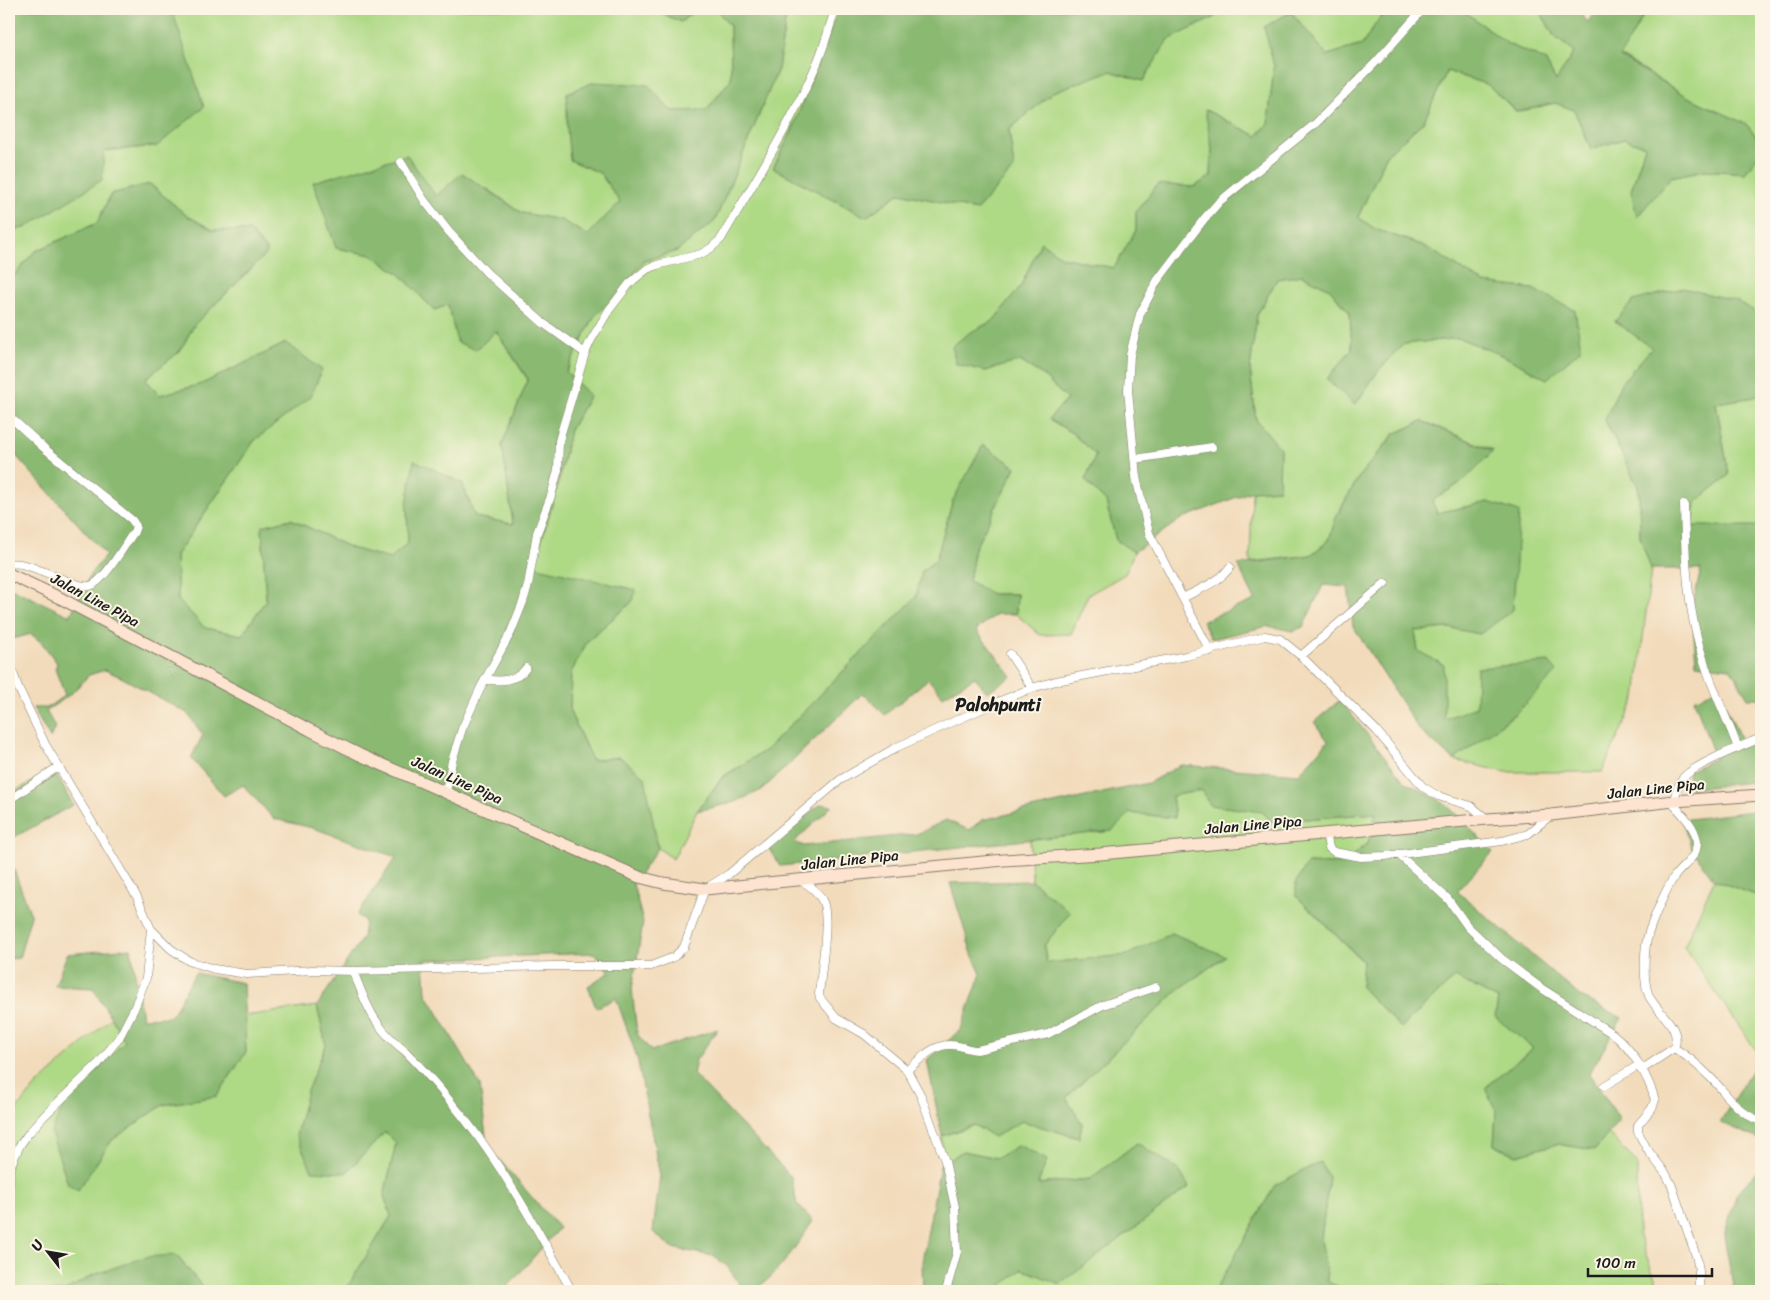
<svg xmlns="http://www.w3.org/2000/svg" width="1770" height="1300" font-family="Sriracha,sans-serif">
  <style>
    .green { fill: #aed985; stroke: #657a50 }
    .forest { fill: #8ab972; stroke: #536a47 }
    .lines { fill: none; stroke-linecap: round; stroke-linejoin: round }
    .minor-casing { stroke: #877c6c; stroke-width: 9 }
    .secondary-casing { stroke: #877c6c; stroke-width: 13 }
    .minor { stroke: #fff; stroke-width: 8 }
    .secondary { stroke: #fde4d1; stroke-width: 11 }
    .labels { text-anchor: middle; dominant-baseline: central; stroke-width: 4; stroke-linejoin: round; paint-order: stroke }
    .street-label { font-size: 15px; fill: #1c1c1c; stroke: #fcf5e5 }
    .quarter-label { font-size: 18px; font-weight: bold; fill: #1c1c1c; stroke: #fcf5e5 }
  </style>
  <rect width="100%" height="100%" fill="#fcf5e5"/>
  <filter id="ink" filterUnits="userSpaceOnUse"><feTurbulence type="fractalNoise" baseFrequency=".02" numOctaves="2"/><feDisplacementMap in="SourceGraphic" scale="10" xChannelSelector="R" yChannelSelector="G"/><feConvolveMatrix kernelMatrix="1 2 1 2 8 2 1 2 1" color-interpolation-filters="sRGB"/></filter>
  <filter id="wash" filterUnits="userSpaceOnUse"><feTurbulence type="fractalNoise" baseFrequency=".0096" numOctaves="4" result="noise"/><feDisplacementMap in="SourceGraphic" scale="20" xChannelSelector="R" yChannelSelector="G"/><feGaussianBlur stdDeviation="1.12" result="paint"/><feColorMatrix in="noise" values="0 0 0 0 0 0 0 0 0 0 0 0 0 0 0 0 0 1.4 0 .05"/><feComposite in="paint" operator="in"/></filter>
  <g filter="url(#wash)">
    <rect width="100%" height="100%" fill="#f2dbbb"/>
    <!-- green -->
    <path class="green" d="M175 9H651L681 22 696 9H716L730 26 731 79 707 110 671 111 570 160 600 173 620 202 588 236 561 220 522 213 488 189 436 196 336 248 372 255 400 274 434 310 448 305 496 331 528 380 502 445 513 524 475 517 462 483 407 505 408 543 390 559 351 548 291 519 262 526 266 600 242 635 205 628 178 600 176 555 254 441 311 396 286 343 202 384 160 395 145 379 180 351 194 325 268 252 250 231 213 230 186 215 150 184 111 194 97 223 34 252 9 282 12 313 9 319V230L25 228 104 151 157 146Z
      M787 9H839L791 133 773 168 866 217 900 193 977 210 1014 168 1009 130 1053 92 1110 71 1143 81 1168 40 1213 18 1223 9H1382L1381 16 1362 45 1327 55 1291 12 1265 27 1274 66 1268 124 1257 136 1206 110 1212 149 1211 176 1194 187 1136 211V230L1114 268 1061 257 1041 242 1021 286 993 321 969 333 985 371 1020 361 1041 374 1067 399 1049 419 1072 433 1096 455 1085 480 1106 502 1116 540 1134 552 1125 574 1088 595 1071 634 1040 635 1016 614 1017 594H992L969 581 975 548 1016 467 953 500 936 560 922 571 916 597 766 750 722 777 697 811 673 859 658 848 651 815 620 757 592 760 570 712V673L588 640 632 602 534 566 558 484 570 430 590 395 566 373 594 317 625 286 644 261 677 251 715 221 778 69Z
      M1461 9H1539L1554 36 1574 52 1556 81 1545 60 1508 44Z
      M1657 9H1761V142L1746 124 1688 97 1620 56 1643 16Z
      M1447 71 1488 85 1517 112 1555 103 1574 110 1591 148 1624 139 1645 146 1631 191 1670 177 1705 170 1745 173 1761 152V316L1737 301 1652 348 1621 383 1605 420 1639 489 1640 537 1651 569 1636 698 1602 772H1505L1454 760 1516 713 1476 708 1444 720 1418 651 1415 631 1449 628 1480 634 1488 502 1437 513 1432 501 1463 481 1493 450 1422 421 1394 434 1360 475 1337 515 1329 540 1311 555 1250 562 1252 491 1279 489 1280 448 1256 420 1250 369 1257 315 1277 279 1302 275 1330 289 1350 313 1352 349 1327 379 1355 405 1378 371 1404 344 1459 338 1504 356 1547 379 1533 289 1484 283 1424 246 1375 229 1358 217 1387 154 1424 121Z
      M1761 392V527H1691L1697 501 1729 475 1716 403 1755 397Z
      M1202 790 1210 805 1263 812 1271 822 1377 813 1368 843 1346 862 1331 864 1308 863 1296 896 1363 962 1361 987 1401 1028 1455 977 1498 999 1496 1017 1533 1048 1485 1088 1496 1109 1494 1145 1517 1155 1557 1144 1595 1150 1608 1133 1637 1163 1638 1234 1660 1291H1447L1443 1287 1438 1291H1348L1328 1282 1321 1239 1329 1177 1275 1185 1215 1291H995L1022 1269 1060 1283 1189 1187 1137 1143 1090 1179 1037 1184 1019 1145 997 1158 963 1151 941 1166 942 1136 974 1125 994 1136 1022 1121 1079 1138 1082 1124 1066 1098 1178 990 1224 957 1172 933 1127 955 1047 963 1044 946 1070 912 1032 881 1030 839 1112 831 1130 813 1175 818 1172 796Z
      M1714 880 1761 897V1056H1760L1684 947Z
      M317 1006 326 1045 307 1091 346 1173 385 1132 396 1143 384 1196 391 1216 345 1291H206L176 1255 93 1275 65 1291H9V1118L37 1085 111 1018 126 1041 64 1105 78 1190 112 1140 163 1105 217 1096 246 1052 244 1016Z"/>
    <!-- forest -->
    <path class="forest" d="M9 9H175L174 16 204 107 157 146 104 151 102 180 25 228 9 230Z
      M651 9H696L681 22Z
      M716 9H787L778 69 715 221 677 251 644 261 625 286 594 317 566 372 590 395 570 430 558 484 534 566 636 590 632 602 588 640 571 673 570 712 592 760 620 757 645 777 658 848 633 884 643 922 632 989 637 1034 651 1051 718 1029 696 1060 693 1074 791 1177 797 1204 813 1221C800 1240 769 1291 745 1291L726 1265 713 1256 672 1248 653 1232 660 1176 637 1057 616 998 596 1008 588 986 610 972 594 953 424 960 426 993 480 1085 487 1146 559 1228 504 1291H345L391 1216 384 1196 396 1143 385 1132 346 1173 312 1171 296 1135 307 1091 326 1045 317 1006 363 937 365 921 357 915 396 857 313 828 274 819 243 785 224 796 191 758 203 735 187 713 121 677 105 670 89 675 72 693 46 711 55 727 50 738 33 708H47L65 695 55 669 57 663 42 643 31 634 9 640V587L70 616 91 573 106 555 9 448V319L12 313 9 282 34 252 97 223 111 194 150 184 186 215 213 230 250 231 268 252 194 325 180 351 145 379 160 395 202 384 286 343 322 370 311 396 254 441 176 555 178 600 205 628 242 635 266 600 262 526 291 519 351 548 390 559 408 543 407 505 414 460 462 483 475 517 513 524 502 445 528 379 496 331 476 350 457 342 448 305 434 310 400 274 372 255 336 248 313 182 407 155 436 196 462 173 522 213 561 220 588 235 620 202 600 173 570 160 567 130V93L594 82 648 85 671 111 707 110 731 79 730 26Z
      M839 9H1223L1213 18 1168 40 1143 81 1110 71 1053 92 1009 130 1014 168 977 210 900 193 866 217 773 168 791 133Z
      M1382 9H1461L1508 44 1545 60 1556 81 1574 52 1554 36 1539 9H1578L1588 23 1595 9H1657L1643 16 1620 57 1688 97 1746 124 1761 142V152L1745 173 1705 170 1671 177 1637 217 1631 191 1645 146 1624 139 1591 149 1574 110 1555 103 1517 112 1488 85 1447 71 1424 121 1387 154 1358 217 1375 229 1424 246 1484 283 1533 289 1575 310 1581 349 1547 379 1504 356 1459 338 1404 344 1378 371 1355 405 1327 379 1352 349 1350 313 1330 289 1302 275 1277 279 1257 315 1250 369 1256 420 1280 448 1279 489 1252 491 1181 519 1134 552 1116 540 1106 502 1085 480 1096 455 1072 433 1049 419 1067 399 1041 374 1020 361 985 371 956 364 952 346 969 333 993 321 1021 286 1041 242 1061 257 1114 268 1136 230V211L1158 184 1194 187 1211 176 1212 149 1205 110 1257 136 1268 124 1274 66 1264 27 1291 12 1327 55 1362 45 1381 16Z
      M1683 288 1737 301 1761 316V392L1755 397 1716 403 1729 475 1697 501 1692 526H1761V698H1748L1730 668 1696 664 1692 608 1701 569H1651L1640 537 1639 489 1605 420 1621 383 1652 348 1615 321 1633 301Z
      M1422 421 1493 451 1463 481 1432 501 1437 513 1488 502 1519 512 1513 610 1480 634 1449 628 1415 631 1418 651 1444 665V719L1476 707 1477 668 1549 662 1557 672 1516 713 1454 760 1419 730 1353 626 1348 587 1323 585 1303 627 1293 631 1268 626 1212 639 1202 621 1255 600 1238 565 1311 555 1329 540 1337 515 1360 475 1395 434Z
      M983 445 1016 467 975 548 969 581 992 594H1017L1016 614H997L976 630 1012 676 987 692 975 677 943 696 928 679 885 715 863 693 762 790 735 802 697 811 723 777 766 750 916 597 922 571 936 560 953 500Z
      M1718 689 1742 742 1761 737V781L1690 789 1688 772 1715 758 1694 699Z
      M1340 700 1404 781 1446 804 1493 852 1457 891 1581 997 1622 1018 1589 1074 1620 1119 1595 1150 1557 1144 1517 1155 1494 1145 1496 1109 1485 1088 1533 1048 1495 1017 1498 999 1455 977 1401 1028 1361 987 1363 961 1296 896V882L1308 863 1331 864 1346 862 1368 843 1376 813 1271 822 1263 812 1210 805 1202 790 1172 796 1175 818 1130 813 1112 831 780 866 767 846 821 804 832 806 794 842 804 846 917 834 946 820 969 830 982 820 1148 783 1181 765 1299 774 1328 741 1314 722Z
      M54 770 73 805 9 840V784L13 792Z
      M1761 810V897L1714 880 1692 849 1682 820Z
      M9 857 31 915 19 958 9 959Z
      M1032 881 1070 912 1044 946 1047 963 1127 955 1172 933 1225 956 1178 990 1066 1098 1082 1124 1079 1138 1022 1121 994 1137 974 1125 942 1136 927 1060 961 1029 981 974 972 954 950 883Z
      M131 948 142 1018 169 1017 174 1012 195 973 243 983 246 1052 217 1096 163 1105 112 1140 78 1190 68 1184 51 1133 64 1105 125 1041 93 988 55 986 67 954Z
      M1760 1056H1761V1140L1720 1122Z
      M1137 1143 1178 1169 1189 1187 1060 1284 1022 1269 995 1291H923L922 1262 940 1166 963 1151 997 1158 1019 1145 1047 1160 1038 1184 1090 1179Z
      M1320 1162 1329 1177 1321 1239 1328 1282 1348 1291H1215L1275 1185Z
      M1761 1167V1291H1734L1724 1236 1737 1193Z
      M176 1255 206 1291H65L93 1275 145 1257Z"/>
  </g>
  <g filter="url(#ink)">
    <g class="lines">
      <defs>
        <path id="minor" d="M401 162 424 200 449 232 487 273 543 323 585 353
          M9 416 44 448 132 520 136 526 134 532C125 544 104 582 90 586 81 588 52 575 42 571 31 567 20 562 9 564
          M1135 459 1212 447
          M1684 504C1685 548 1686 593 1697 637 1706 675 1724 711 1738 748
          M1183 598C1199 589 1220 582 1230 567
          M1210 651 1149 533 1136 477 1128 390 1130 355 1140 314 1157 281 1204 219 1219 202 1316 123 1378 60 1423 9
          M1010 654 1032 688
          M1301 656 1385 583
          M9 661 18 687 45 744 137 897 151 929 146 978 134 1009 119 1038 98 1064 45 1115 28 1134 20 1145 9 1169
          M485 679C499 682 518 681 526 668
          M446 792 452 761 462 729 481 687 511 632 523 602 528 585 537 533 551 496 558 470 559 441 562 430 585 353 591 340 609 310 630 283 647 269 657 265 701 254 711 248 721 239C753 184 788 129 814 70 823 51 829 29 835 9
          M9 800 58 767
          M1674 801C1676 791 1679 780 1687 774 1705 760 1740 747 1761 738
          M1326 833 1329 848 1334 852 1361 857 1385 856 1502 841 1528 834 1551 815
          M1398 854 1448 899 1468 927 1502 959 1541 988 1613 1034C1633 1050 1648 1076 1655 1100L1652 1108 1638 1125V1132L1647 1149 1666 1174 1672 1186 1697 1259 1699 1271V1291
          M801 881C810 885 818 892 823 902 830 920 821 973 819 994L820 998 836 1018 864 1034 907 1070 921 1096 945 1161 955 1207 957 1252 946 1291
          M151 929 171 949 189 961 214 969 247 974 312 970 353 971 552 966H651L674 957 684 947 705 889 729 874 840 780 897 747 986 707 1032 688 1056 681 1186 656 1265 636 1280 639 1301 656 1376 730 1423 787 1438 796 1471 806 1487 819
          M353 971C361 990 367 1009 379 1025 387 1036 396 1044 406 1052 425 1071 447 1097 464 1118 505 1170 539 1233 572 1291
          M1674 1048C1688 1056 1700 1067 1711 1078 1727 1094 1738 1114 1761 1121
          M907 1070C920 1060 933 1044 951 1045 960 1045 968 1050 977 1050L1048 1034 1103 1005 1156 987
          M1641 1070 1674 1048C1683 1027 1657 1013 1649 996 1643 982 1644 954 1647 939 1650 925 1666 889 1674 877 1679 870 1687 864 1692 857 1707 838 1684 815 1671 802
          M1604 1086 1639 1065"/>
        <path id="secondary" d="M9 574 62 599 310 730 360 755 639 877 663 883 705 889 1004 860 1100 854 1487 819 1551 815 1674 801 1761 795"/>
      </defs>
      <!-- minor casing -->
      <use href="#minor" class="minor-casing"/>
      <!-- secondary casing -->
      <use href="#secondary" class="secondary-casing"/>
      <!-- minor -->
      <use href="#minor" class="minor"/>
      <!-- secondary -->
      <use href="#secondary" class="secondary"/>
    </g>
  </g>
  <g class="labels">
    <!-- street labels -->
    <g class="street-label">
      <text transform="translate(95 600) rotate(28)">Jalan Line Pipa</text>
      <text transform="translate(457 780) rotate(24)">Jalan Line Pipa</text>
      <text transform="translate(1656 789) rotate(-6)">Jalan Line Pipa</text>
      <text transform="translate(1253 825) rotate(-5)">Jalan Line Pipa</text>
      <text transform="translate(850 860) rotate(-6)">Jalan Line Pipa</text>
    </g>
    <!-- quarter labels -->
    <g class="quarter-label">
      <text x="998" y="705">Palohpunti</text>
    </g>
  </g>
  <!-- margin -->
  <rect width="1770" height="1300" fill="none" stroke="#fcf5e5" stroke-width="30"/>
  <!-- north arrow -->
  <g transform="translate(48 1252) rotate(301)" stroke="#fcf5e5" stroke-width="4" paint-order="stroke">
  <path d="M0-4L9 19L0 12L-9 19Z" fill="#1c1c1c"/>
  <text y="-8" font-size="14" font-weight="bold" text-anchor="middle" fill="#1c1c1c">U</text>
  </g>
  <!-- scale -->
  <path d="M1588 1268v8h124v-8" fill="none" stroke="#1c1c1c" stroke-width="2.5"/>
  <text x="1595" y="1268" font-size="15" fill="#1c1c1c" stroke="#fcf5e5" stroke-width="4" paint-order="stroke">100 m</text>
</svg>
